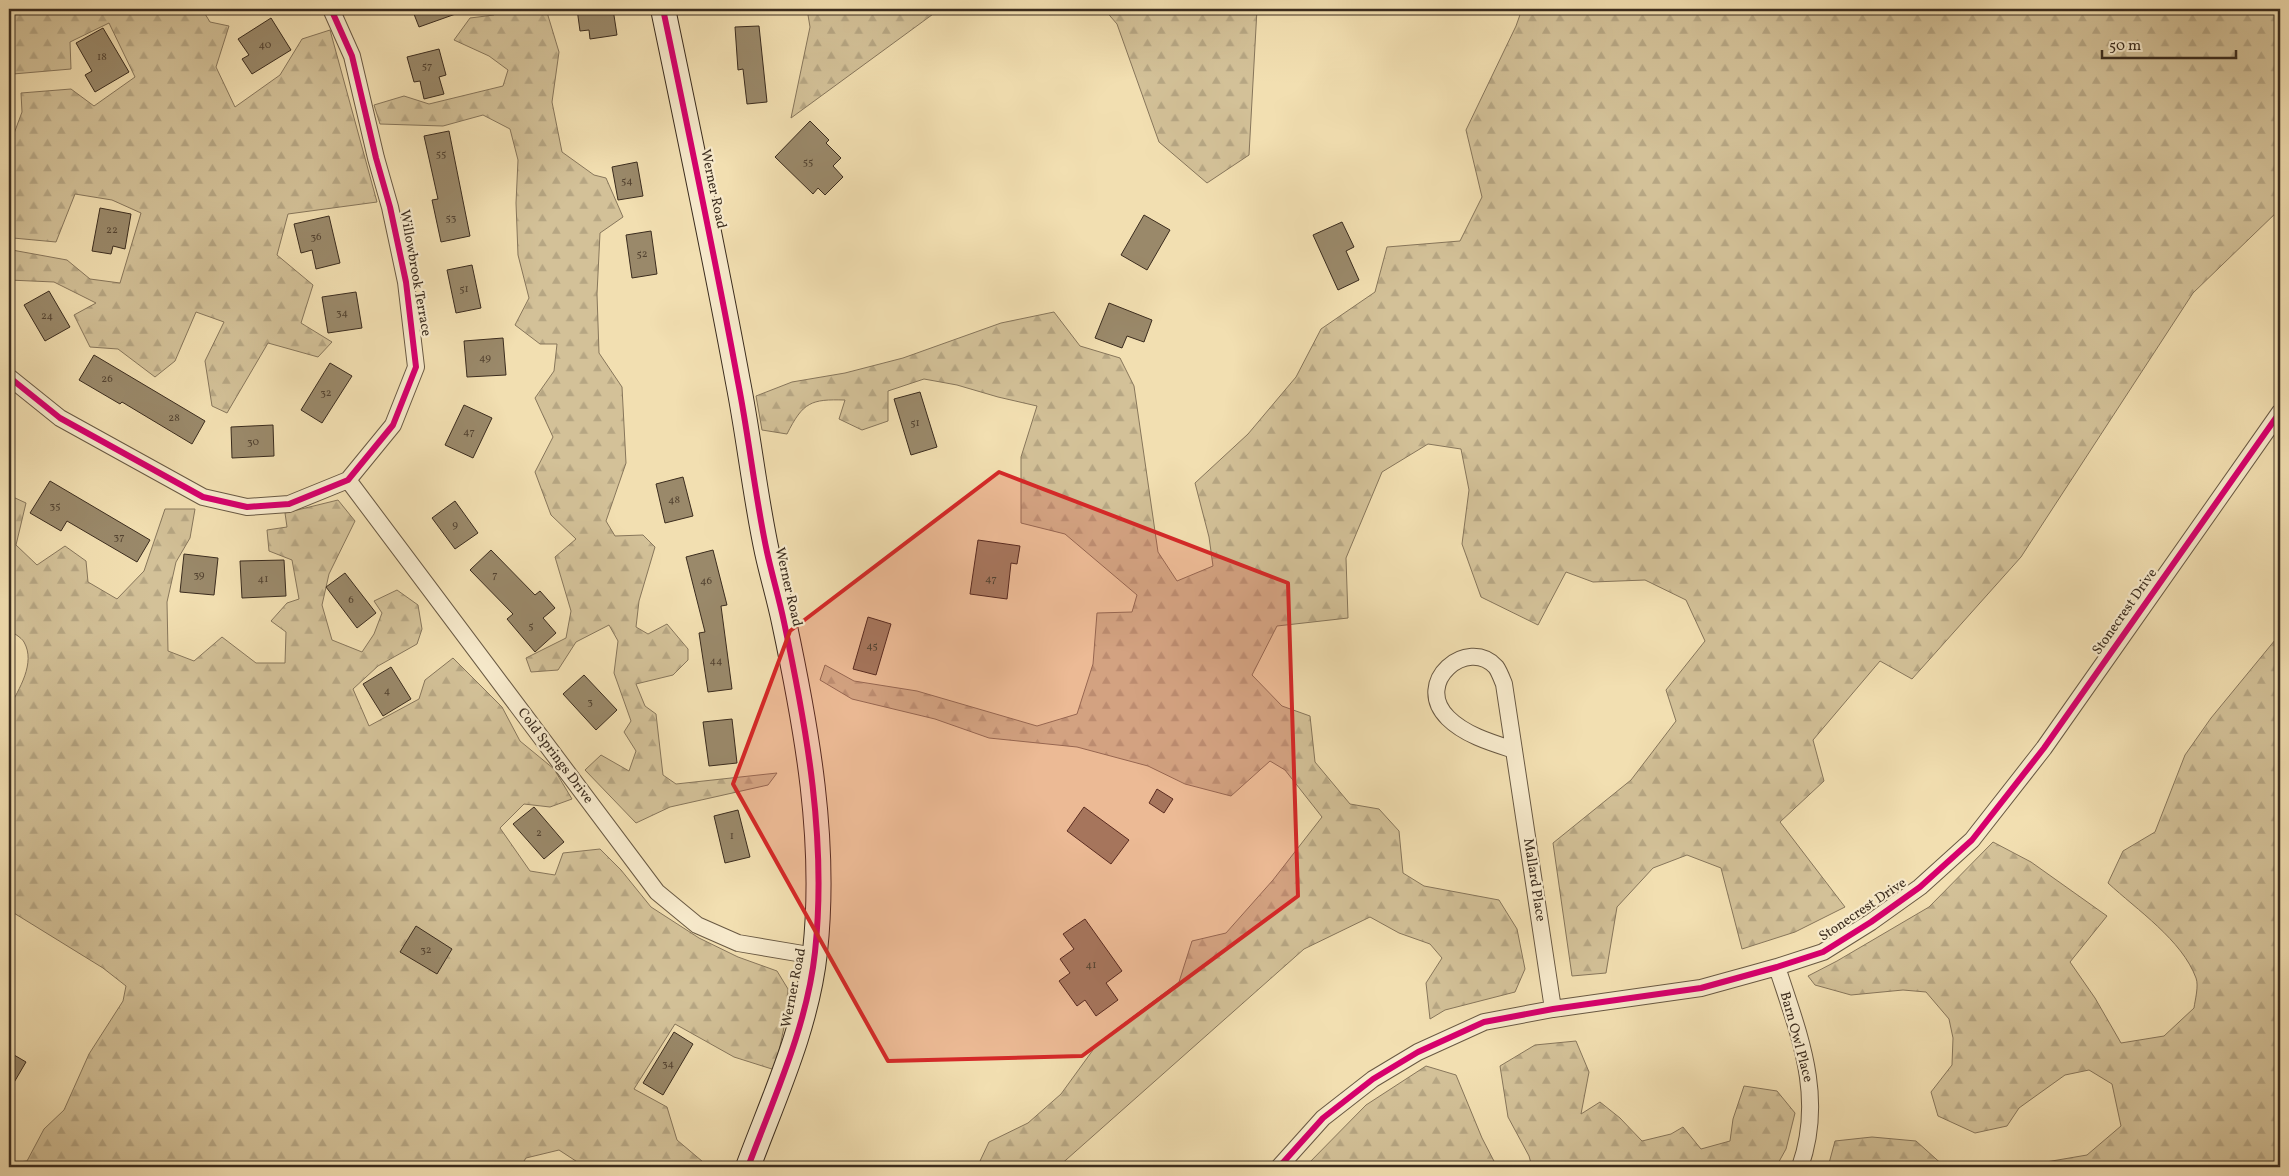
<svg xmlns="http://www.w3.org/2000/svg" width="2289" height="1176" font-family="Vollkorn,serif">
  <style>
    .forest { fill: url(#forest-firs); stroke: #87765b }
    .building { fill: #9a896a; stroke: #3b2c1e }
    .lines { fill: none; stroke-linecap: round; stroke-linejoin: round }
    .street-casing { stroke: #695943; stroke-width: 18 }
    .secondary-casing { stroke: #3b2c1e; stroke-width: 26 }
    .street { stroke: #f7eacc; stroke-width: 16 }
    .secondary { stroke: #f7eacc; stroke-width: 24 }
    .cycleway-casing { stroke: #f7eacc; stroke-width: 9 }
    .cycleway { stroke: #d6006c; stroke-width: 6 }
    .marked { fill: #d62828; fill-opacity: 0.2; stroke: #d62828; stroke-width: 4; stroke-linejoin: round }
    .labels { text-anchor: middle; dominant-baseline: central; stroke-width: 4.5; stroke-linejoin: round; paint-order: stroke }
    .number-label { font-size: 11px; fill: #534331 }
    .street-label { font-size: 14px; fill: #3b2c1e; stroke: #f7eacc }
  </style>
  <defs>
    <pattern id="forest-firs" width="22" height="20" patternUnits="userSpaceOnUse" patternTransform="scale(1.25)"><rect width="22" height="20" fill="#d3c198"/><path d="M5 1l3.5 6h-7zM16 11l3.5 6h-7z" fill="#b6a683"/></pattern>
  </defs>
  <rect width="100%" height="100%" fill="#f2dfb1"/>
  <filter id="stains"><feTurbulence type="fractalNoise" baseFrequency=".004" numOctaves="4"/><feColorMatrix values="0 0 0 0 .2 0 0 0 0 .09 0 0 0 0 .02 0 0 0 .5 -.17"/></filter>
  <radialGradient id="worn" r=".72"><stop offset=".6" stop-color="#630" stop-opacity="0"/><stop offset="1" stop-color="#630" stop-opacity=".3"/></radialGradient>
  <!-- forest -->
  <path class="forest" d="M9 9H202L210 22 229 26 216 67 235 107 280 75 302 39 330 30 377 202 288 214 277 255 313 285 301 323 332 342 318 357 268 343 227 413 212 406 205 361 224 322 196 312 175 361 155 377 118 349 90 347 74 315 96 303 54 282 9 280V251L12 250 67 260 90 279 120 283 141 213 112 200 75 194 56 242 13 238 9 207V147L22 112 21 93 71 89 94 106 135 77 109 23 70 42 71 69 13 74 9 59Z
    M493 9H546L559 52 552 102 562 152 594 175 606 178 623 217 600 233 597 294 599 353 622 387 626 463 606 521 615 536 643 535 655 547 639 601 636 627 648 634 667 624 688 649V660L673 675 636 684 645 706 656 714 663 775 676 784 777 773 768 785 670 807 636 823 585 770 601 755 629 771 636 751 624 732 631 721 614 673 618 641 609 625 576 642 558 670 531 672 526 658 566 638 571 611 555 557 576 539 551 515 535 472 553 437 535 398 554 371 557 344H540L515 325 529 298 518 255 516 203 518 160 510 129 483 115 443 126 380 124 374 105 404 96 429 104 503 86 508 70 489 56 454 40 470 18 494 15Z
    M807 9H940L791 118 810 27Z
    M1104 9H1257L1249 155 1207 183 1159 142 1117 24Z
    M1522 9H2280V209L2193 293 2021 557 1912 679 1880 661 1813 740 1824 781 1780 822 1845 907 1795 932 1742 949 1721 868 1687 855 1653 868 1617 907 1606 973 1572 976 1553 843 1631 780 1676 721 1666 690 1705 641 1686 600 1645 580 1593 582 1566 572 1538 625 1481 597 1462 544 1469 490 1461 449 1428 444 1382 472 1346 558 1348 618 1277 626 1252 675 1282 706 1310 716 1315 762 1350 804 1379 809 1399 831 1403 873 1424 886 1499 900 1517 929 1525 969 1515 992 1445 1010 1430 1019 1426 983 1442 958 1430 944 1399 933 1370 917 1304 949 1058 1167H996L980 1161 989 1142 1028 1123 1061 1094 1098 1043 1179 982 1192 941 1226 933 1273 880 1322 817 1285 770 1270 761 1231 796 1185 784 1148 766 1077 747 989 738 935 719 852 699 820 680 825 665 854 681 917 691 1037 726 1077 714 1093 664 1097 613 1132 612 1137 595 1065 534 1021 523V457L1037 406 998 397 957 385 924 379 888 391V421L862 430 839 419 845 400C811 399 803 402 787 434L762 430 756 396 792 382 845 373 903 358 1001 323 1054 312 1080 346 1120 358 1134 386 1158 552 1177 581 1213 566 1209 537 1195 483 1248 434 1296 377 1321 329 1375 292 1387 247 1460 241 1482 197 1466 130 1516 26Z
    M13 497 26 503 16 545 37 565 65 546 86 561 88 582 117 599 144 571 165 509H195L190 538 176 562 167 602 168 651 194 661 222 637 256 663H285L286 632 271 621 287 603 299 599 292 560 269 551 267 530 287 527 285 513 338 500 355 521 329 574 322 605 332 640 362 652 374 634 382 613 374 601 397 590 418 605 422 629 417 644 378 666 353 689 369 726 419 699 425 680 453 658 502 707 520 741 554 769 572 799 550 807 524 804 500 828 530 871 555 875 563 853 600 849 621 870 651 907 699 938 738 957 777 971 788 989 787 1013 775 1070 734 1057 675 1024 634 1089 667 1107 677 1140 709 1167H585L559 1150 526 1158 520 1167H9V1163L27 1161 44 1129 64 1110 89 1054 123 1001 126 986 103 968 9 910V708C19 689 36 663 24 642 21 637 13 633 9 630V501Z
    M2280 634V1167H2035L2046 1162 2087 1155 2121 1126 2112 1084 2089 1070 2065 1075 2019 1108 2007 1126 1975 1133 1938 1116 1931 1092 1952 1065 1953 1038 1949 1019 1926 992 1903 990 1851 995 1815 985 1808 976 1837 961 1929 907 1993 842 2031 862 2107 916 2070 962 2095 998 2121 1043 2164 1036 2194 1008C2195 1000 2199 986 2196 978 2182 940 2137 910 2108 883L2123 851 2155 832 2185 755 2211 718Z
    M1576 1041 1589 1072 1581 1114 1600 1102 1620 1118 1642 1141 1671 1134 1683 1127 1701 1149 1730 1141 1733 1119 1744 1086 1777 1091 1795 1113 1786 1149 1776 1167H1532L1529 1156 1508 1117 1500 1066 1535 1045Z
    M1426 1066 1456 1075 1482 1138 1497 1167H1305L1366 1105Z
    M1872 1137 1916 1141 1945 1167H1828L1835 1141Z"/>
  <!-- building -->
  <path class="building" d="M412 9H463L464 11 419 27Z
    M577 9H613L617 35 590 39 589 30 580 31Z
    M271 18 291 50 252 74 242 59 249 55 238 39Z
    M759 26 767 102 747 104 743 69 738 70 735 27Z
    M103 28 129 72 95 92 85 75 92 71 76 43Z
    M439 49 446 75 439 77 444 94 424 99 420 81 414 82 407 57Z
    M810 121 829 140 826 143 841 158 833 166 843 177 825 195 818 188 813 194 775 157Z
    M449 131 470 236 441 242 432 200 438 199 424 136Z
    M637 162 643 196 618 200 612 167Z
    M100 208 131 214 125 249 113 246 111 254 92 251Z
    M1144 215 1170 230 1147 270 1121 255Z
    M329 216 340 263 316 269 312 250 301 253 294 224Z
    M1342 222 1354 247 1346 251 1359 280 1338 290 1313 235Z
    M651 231 657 274 632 278 626 235Z
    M472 265 481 308 456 313 447 270Z
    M49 291 70 327 45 341 24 305Z
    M356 292 362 328 328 333 322 297Z
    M1109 303 1152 320 1144 342 1127 336 1122 348 1095 338Z
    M503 338 506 375 467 377 464 341Z
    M94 355 205 421 192 444 122 402 120 404 79 380Z
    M330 363 352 376 322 423 301 410Z
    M920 392 937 447 911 455 894 399Z
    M464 405 492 418 473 458 445 445Z
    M273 425 274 456 232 458 231 427Z
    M683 477 693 516 665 523 656 484Z
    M50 481 150 540 137 562 67 521 61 531 30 513Z
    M455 501 478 533 455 549 432 518Z
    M978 540 1020 546 1017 564 1011 563 1007 599 970 594Z
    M491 550 535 595 540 591 555 608 543 618 556 633 535 652 507 619 513 614 470 570Z
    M713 550 727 605 721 606 732 689 708 692 699 633 705 632 686 557Z
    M184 554 218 558 214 595 180 592Z
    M284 560 286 596 242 598 240 561Z
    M345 573 376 613 357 628 326 587Z
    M868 617 891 624 876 675 853 669Z
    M391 667 411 699 383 716 363 684Z
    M584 675 617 710 596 730 563 694Z
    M732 719 737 763 709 766 703 722Z
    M1157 789 1173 799 1164 813 1149 803Z
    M534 807 564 842 544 859 513 824Z
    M1084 807 1129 840 1111 864 1067 831Z
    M738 810 750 857 725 863 714 816Z
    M1085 919 1122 971 1106 983 1118 1000 1096 1016 1085 1000 1077 1006 1059 981 1070 973 1060 959 1074 949 1063 934Z
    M416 926 452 949 437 974 400 952Z
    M674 1032 693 1044 663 1095 643 1083Z
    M9 1052 26 1062 9 1091Z"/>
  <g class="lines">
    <defs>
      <path id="street" d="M9 377 60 418 203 497 247 507 289 504 348 480 393 425 416 367 406 282 390 207 376 158 352 56 331 9
        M348 480 657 892 697 925 738 943 815 956
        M1514 750C1492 743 1465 735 1448 718 1412 682 1468 636 1496 667 1499 671 1502 679 1504 684L1553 1009
        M1777 967C1799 1035 1825 1096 1800 1167
        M1279 1167 1323 1118 1373 1079 1418 1052 1484 1022 1553 1009 1701 988 1777 967 1823 952 1871 922 1920 887 1972 840 2044 748 2280 412"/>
      <path id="secondary" d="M663 9C689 133 715 257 738 382 749 438 755 496 767 552 772 575 779 598 784 622 807 730 827 841 815 952 807 1027 774 1097 748 1167"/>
    </defs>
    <!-- street casing -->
    <use href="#street" class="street-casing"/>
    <!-- secondary casing -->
    <use href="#secondary" class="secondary-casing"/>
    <!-- street -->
    <use href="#street" class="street"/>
    <!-- secondary -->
    <use href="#secondary" class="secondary"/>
    <defs>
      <path id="cycleway" d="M663 9C689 133 715 257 738 382 749 438 755 496 767 552 772 575 779 598 784 622 807 730 827 841 815 952 807 1027 774 1097 748 1167
        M9 377 60 418 203 497 247 507 289 504 348 480 393 425 416 367 406 282 390 207 376 158 352 56 331 9
        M1279 1167 1323 1118 1373 1079 1418 1052 1484 1022 1553 1009 1701 988 1777 967 1823 952 1871 922 1920 887 1972 840 2044 748 2280 412"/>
    </defs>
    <!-- cycleway casing -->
    <use href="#cycleway" class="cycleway-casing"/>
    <!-- cycleway -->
    <use href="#cycleway" class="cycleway"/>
  </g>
  <!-- marked area -->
  <path class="marked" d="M999 472 1288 583 1298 896 1082 1056 888 1061 733 784 790 631Z"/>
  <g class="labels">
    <!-- number labels -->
    <g class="number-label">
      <text x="265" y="45">40</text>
      <text x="102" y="57">18</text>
      <text x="427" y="66">57</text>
      <text x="441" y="154">55</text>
      <text x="808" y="162">55</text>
      <text x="627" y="181">54</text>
      <text x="451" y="218">53</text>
      <text x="112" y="230">22</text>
      <text x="316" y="237">36</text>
      <text x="642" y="254">52</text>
      <text x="464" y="289">51</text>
      <text x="342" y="313">34</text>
      <text x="47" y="316">24</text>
      <text x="485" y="358">49</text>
      <text x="107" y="379">26</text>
      <text x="326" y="393">32</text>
      <text x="174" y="418">28</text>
      <text x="915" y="423">51</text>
      <text x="469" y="432">47</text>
      <text x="253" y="442">30</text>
      <text x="674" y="500">48</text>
      <text x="55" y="506">35</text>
      <text x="455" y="525">9</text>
      <text x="119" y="537">37</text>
      <text x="199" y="575">39</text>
      <text x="495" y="575">7</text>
      <text x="263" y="579">41</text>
      <text x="991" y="579">47</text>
      <text x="706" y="581">46</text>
      <text x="351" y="600">6</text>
      <text x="531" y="626">5</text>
      <text x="872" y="646">45</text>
      <text x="716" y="661">44</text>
      <text x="387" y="691">4</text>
      <text x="590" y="702">3</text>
      <text x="539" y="833">2</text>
      <text x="732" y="836">1</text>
      <text x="426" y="950">32</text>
      <text x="1091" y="965">41</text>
      <text x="668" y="1064">34</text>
    </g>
    <!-- street labels -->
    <g class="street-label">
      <text transform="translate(713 189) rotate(78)">Werner Road</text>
      <text transform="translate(415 273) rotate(80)">Willowbrook Terrace</text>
      <text transform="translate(788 587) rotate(77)">Werner Road</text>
      <text transform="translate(2125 612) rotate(-55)">Stonecrest Drive</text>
      <text transform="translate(555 756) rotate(53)">Cold Springs Drive</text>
      <text transform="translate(1534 880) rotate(81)">Mallard Place</text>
      <text transform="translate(1863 910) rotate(-34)">Stonecrest Drive</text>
      <text transform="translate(794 988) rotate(-79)">Werner Road</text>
      <text transform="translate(1796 1037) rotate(75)">Barn Owl Place</text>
    </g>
  </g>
  <!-- margin -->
  <rect width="2289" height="1176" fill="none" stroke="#f2dfb1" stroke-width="30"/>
  <rect x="10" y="10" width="2269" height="1156" fill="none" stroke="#3b2c1e" stroke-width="2.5"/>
  <rect x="15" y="15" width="2259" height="1146" fill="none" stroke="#3b2c1e"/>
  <!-- scale -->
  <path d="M2102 50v8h134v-8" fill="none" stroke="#3b2c1e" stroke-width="2.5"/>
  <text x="2109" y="50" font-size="15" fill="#3b2c1e" stroke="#f7eacc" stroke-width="4" paint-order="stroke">50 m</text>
  <rect width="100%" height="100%" filter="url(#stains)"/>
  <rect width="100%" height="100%" fill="url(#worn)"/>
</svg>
